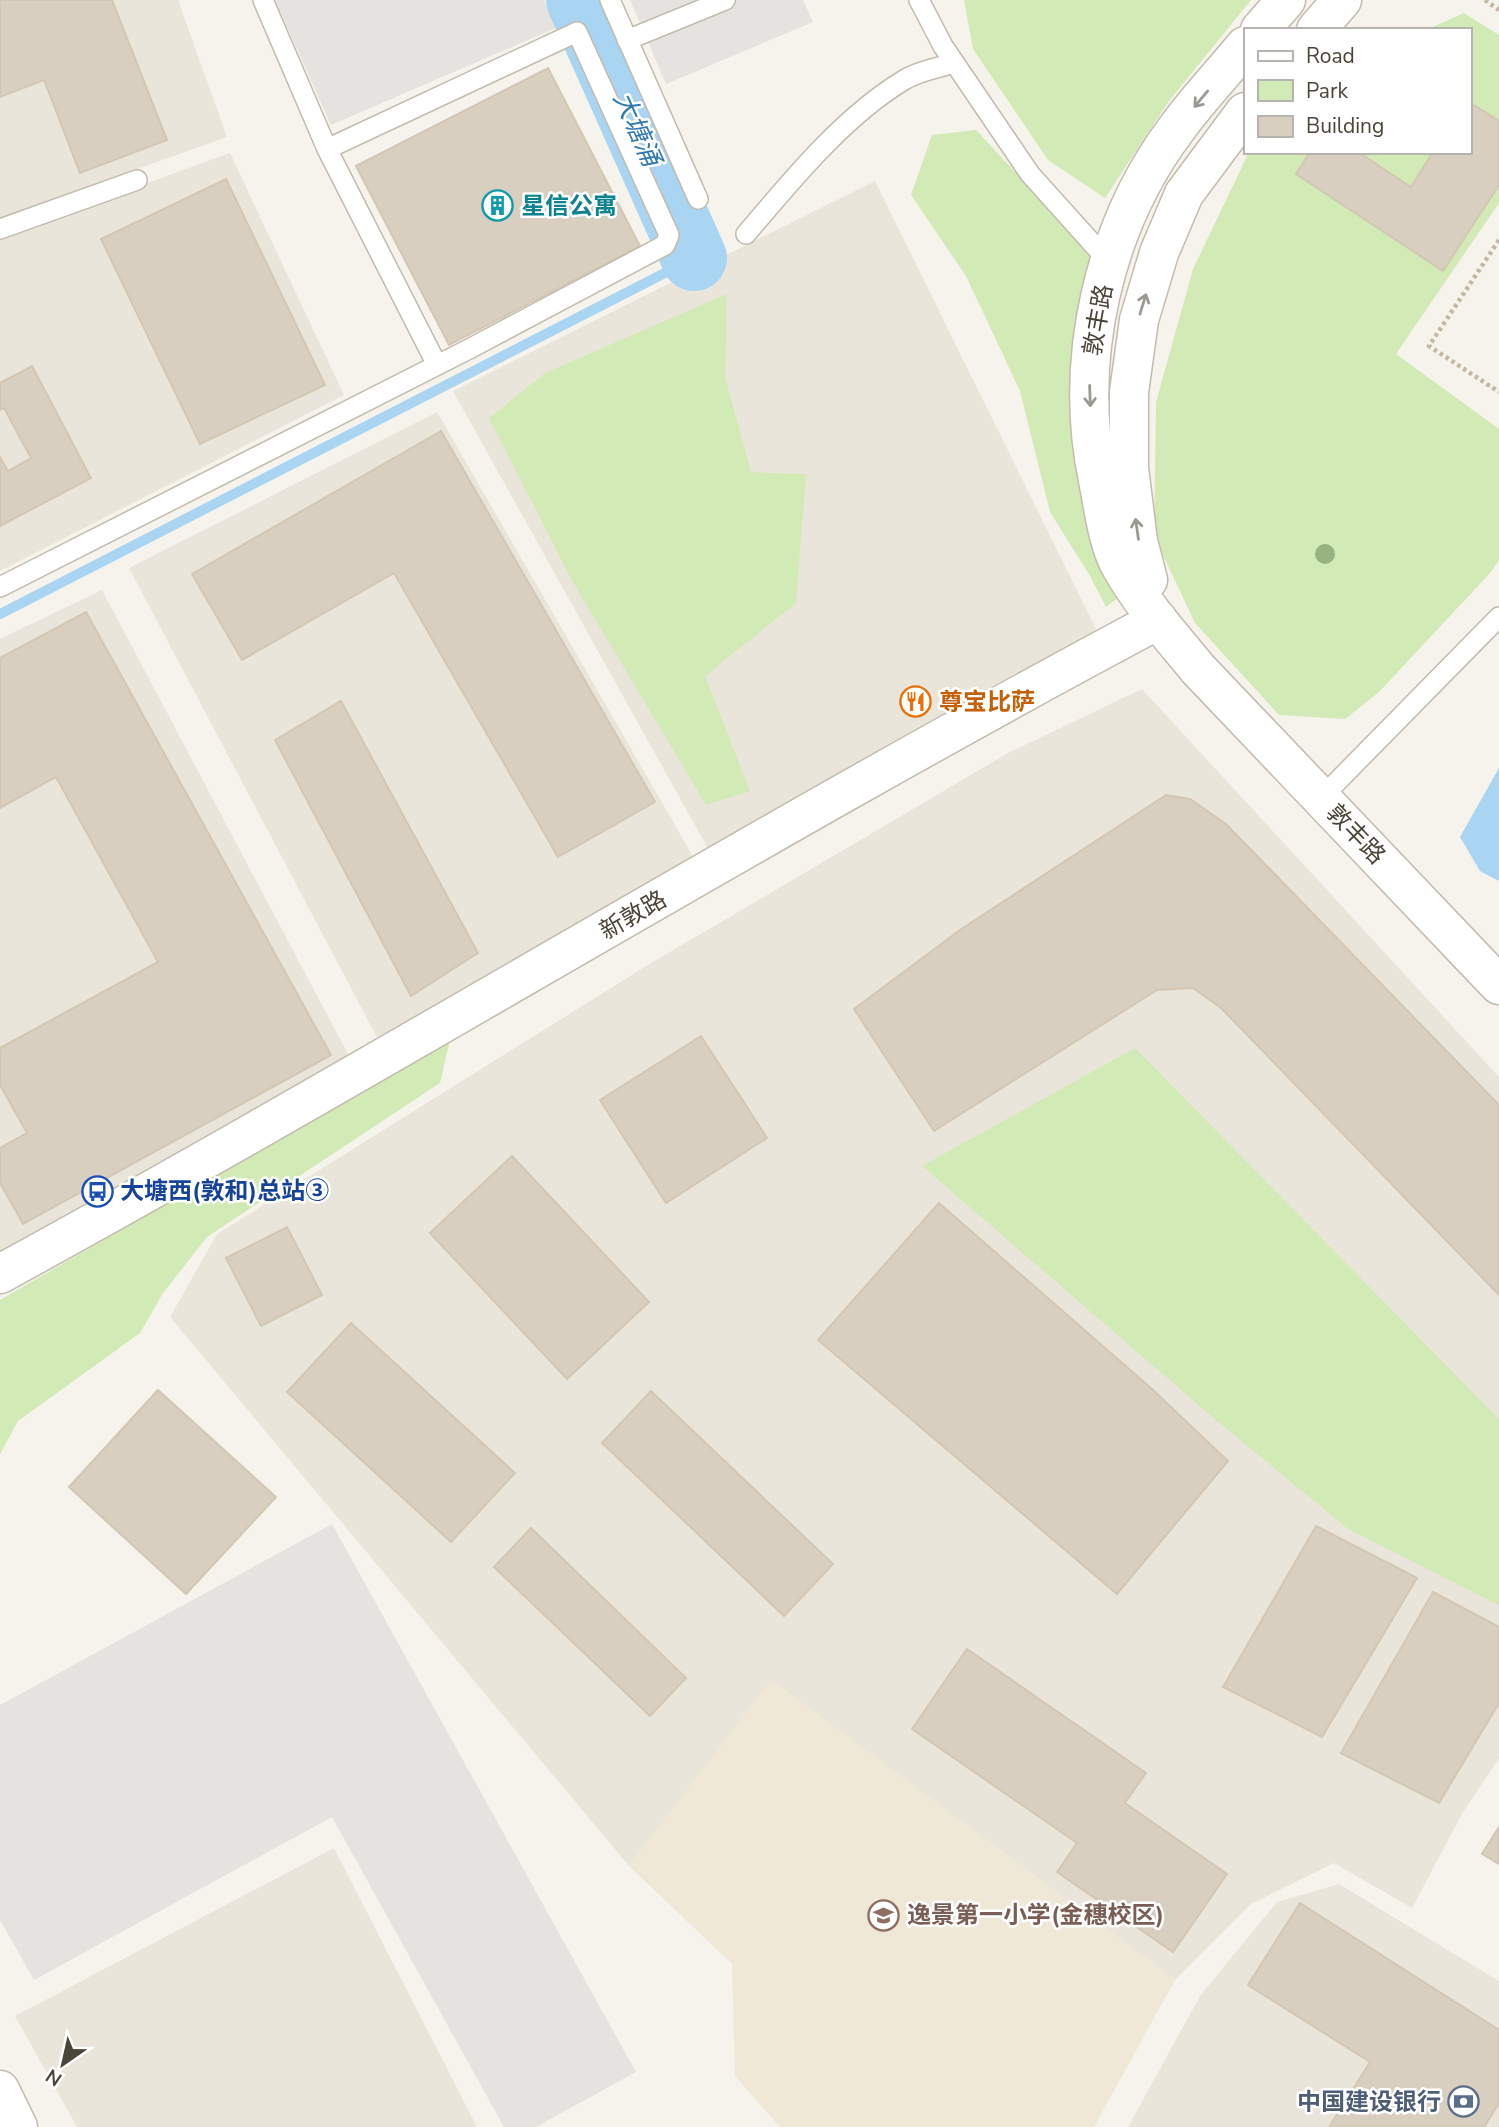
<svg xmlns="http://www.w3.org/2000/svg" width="1499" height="2127" font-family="'Nunito Sans','Noto Sans SC',sans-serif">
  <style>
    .residential { fill: #eae5da }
    .education { fill: #efe8d6 }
    .green { fill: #d2eab5 }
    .parking { fill: #e5e3e0 }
    .water { fill: #a9d4f2 }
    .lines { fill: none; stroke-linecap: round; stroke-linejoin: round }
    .stream { stroke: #a9d4f2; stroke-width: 10 }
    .river { stroke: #a9d4f2; stroke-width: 66 }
    .building { fill: #d8cfc1; stroke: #d3c7b4; stroke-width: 2 }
    .service-casing { stroke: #c2bbae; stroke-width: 22 }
    .minor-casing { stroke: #c2bbae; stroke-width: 41 }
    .tertiary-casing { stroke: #c2bbae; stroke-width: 41 }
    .path { stroke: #c4b79f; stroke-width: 4.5; stroke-dasharray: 3.5 3.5; stroke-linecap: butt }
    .service { stroke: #fff; stroke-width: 19 }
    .minor { stroke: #fff; stroke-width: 38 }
    .tertiary { stroke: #fff; stroke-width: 38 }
    .tree { fill: #97b381 }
    .oneway { stroke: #9c9892 }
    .labels { text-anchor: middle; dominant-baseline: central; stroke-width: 5; stroke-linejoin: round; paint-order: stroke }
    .culture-label { font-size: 24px; font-weight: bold; fill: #0d838f; stroke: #fff; text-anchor: start }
    .street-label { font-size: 24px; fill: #4b4439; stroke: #fff }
    .food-label { font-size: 24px; font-weight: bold; fill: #c56008; stroke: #fff; text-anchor: start }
    .transit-label { font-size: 24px; font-weight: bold; fill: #164399; stroke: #fff; text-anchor: start }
    .education-label { font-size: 24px; font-weight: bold; fill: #785e54; stroke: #fff; text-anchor: start }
    .service-label { font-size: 24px; font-weight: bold; fill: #4e5e75; stroke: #fff; text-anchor: end }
    .water-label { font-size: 26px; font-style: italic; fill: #2e7ab2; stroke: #fff }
  </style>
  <rect width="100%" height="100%" fill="#f6f3ec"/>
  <!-- residential -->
  <path class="residential" d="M0 0H178L227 137 0 218Z
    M230 153 344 395 0 571V236Z
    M875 181 1098 633 711 854 453 391Z
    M437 412 698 865 379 1041 129 568Z
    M102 590 358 1073 0 1253V639Z
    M1142 689 1499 1077V1758L1462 1814 1412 1908 1334 1863 1251 1904 1175 1980 772 1681 629 1866 170 1317 217 1234 651 963 745 908 1008 753Z
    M334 1848 477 2127H77L15 2016Z
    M1339 1884 1499 1981V2127H1128L1200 1996 1277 1902Z"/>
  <!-- education -->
  <path class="education" d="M771 1680 1175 1980 1094 2127H780L735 2076 732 1964 629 1866Z"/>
  <!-- green -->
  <path class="green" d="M964 0H1251L1169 101 1105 198 1048 160 973 49Z
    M1464 13 1499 35V203L1396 354 1499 429V560L1491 572 1379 692 1345 719 1279 715 1195 623 1154 536 1156 402 1193 269 1249 152H1469V30H1426Z
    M976 130 1059 219 1097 266 1076 315 1072 438 1093 530 1123 594 1106 607 1090 576 1050 512 1020 391 966 276 911 195 932 135Z
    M727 294 725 377 751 472 806 474 796 603 705 676 750 791 706 805 570 577 489 418 545 373Z
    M450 1040 440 1083 207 1237 163 1293 140 1333 18 1421 0 1454V1300Z
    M1135 1048 1499 1419V1605L1348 1529 1217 1421 922 1166Z"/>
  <!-- parking -->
  <path class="parking" d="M275 0H544L556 28 331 125Z
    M630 0H803L813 22 666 84Z
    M332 1524 636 2072 536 2127H504L332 1817 34 1980 0 1920V1705Z"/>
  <!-- water -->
  <path class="water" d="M1499 768V881L1480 871 1460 837Z"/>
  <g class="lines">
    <!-- stream -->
    <path class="stream" d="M0 614 694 258"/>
    <!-- river -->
    <path class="river" d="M579 0 694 258"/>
  </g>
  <!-- building -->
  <path class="building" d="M0 0H112L167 140 80 173 44 80 0 97Z
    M548 68 640 246 449 345 356 166Z
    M1469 102 1499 121V185L1443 271 1296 174 1310 152H1358L1411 187 1433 152H1469Z
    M226 179 325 385 200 444 101 239Z
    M32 366 91 478 0 526V457L8 471 31 458 4 408 0 410V383Z
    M441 431 655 802 558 857 394 573 242 660 192 574Z
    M86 612 331 1055 23 1224 0 1183V1148L27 1133 0 1085V1048L158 962 56 777 0 808V658Z
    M341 701 478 953 411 996 275 740Z
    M1166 795 1190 799 1226 824 1499 1105V1295L1221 1008 1193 988 1157 990 934 1131 854 1009 960 930Z
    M701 1036 767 1138 666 1203 600 1100Z
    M512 1156 649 1302 567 1379 430 1233Z
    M939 1203 1152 1389 1228 1461 1117 1594 818 1340Z
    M287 1227 322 1295 261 1326 226 1258Z
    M351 1323 515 1473 451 1542 287 1392Z
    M158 1390 276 1497 186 1594 69 1487Z
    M651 1391 833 1564 784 1616 602 1443Z
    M1316 1526 1417 1578 1322 1737 1223 1687Z
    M531 1528 686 1678 650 1716 494 1567Z
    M1433 1592 1499 1627V1703L1439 1803 1341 1753Z
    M967 1649 1146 1773 1125 1803 1227 1874 1173 1952 1057 1872 1077 1843 912 1729Z
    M1499 1827V1864L1482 1854Z
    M1300 1903 1499 2030V2103L1484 2127H1329L1370 2062 1248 1985Z"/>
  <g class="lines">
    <defs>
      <path id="service" d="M263 0 327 149
        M610 0 698 199
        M919 0 943 46 1030 174 1110 263
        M627 40 725 0
        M0 229 137 180
        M746 234C792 180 843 117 904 80 918 71 938 68 954 63
        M0 587 471 348 665 245 669 235 577 32 327 149 437 365
        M1321 798 1499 617"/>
      <path id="minor" d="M0 1274C389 1061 767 828 1158 620"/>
      <path id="tertiary" d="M1260 30 1286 0
        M1316 30 1342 0
        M1245 46C1223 73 1198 99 1177 128 1103 226 1073 360 1098 480 1103 505 1108 546 1121 567 1142 604 1171 636 1198 669L1499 985
        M1148 580 1138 541 1129 468V392L1139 320 1159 253 1184 194 1245 112
        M0 2090 18 2127"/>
    </defs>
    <!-- service casing -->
    <use href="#service" class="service-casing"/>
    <!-- minor casing -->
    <use href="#minor" class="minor-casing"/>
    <!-- tertiary casing -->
    <use href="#tertiary" class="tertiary-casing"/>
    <!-- path -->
    <path class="path" d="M1485 0 1499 10
      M1499 240 1429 346 1499 392"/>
    <!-- service -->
    <use href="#service" class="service"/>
    <!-- minor -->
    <use href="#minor" class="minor"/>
    <!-- tertiary -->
    <use href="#tertiary" class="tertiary"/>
  </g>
  <!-- trees -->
  <circle class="tree" cx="1325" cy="554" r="10"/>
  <!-- one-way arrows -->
  <defs><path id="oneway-shaft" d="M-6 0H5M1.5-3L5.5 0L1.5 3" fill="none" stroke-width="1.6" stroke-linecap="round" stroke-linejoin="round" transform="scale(1.75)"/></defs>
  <g class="oneway">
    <use href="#oneway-shaft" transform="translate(1201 99) rotate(130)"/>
    <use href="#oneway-shaft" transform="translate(1143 304) rotate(-73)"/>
    <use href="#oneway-shaft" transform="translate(1090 396) rotate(88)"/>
    <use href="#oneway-shaft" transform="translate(1137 529) rotate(-98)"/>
  </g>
  <!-- icons -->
  <defs>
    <symbol id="building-ring" viewBox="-11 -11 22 22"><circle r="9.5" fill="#fff" stroke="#0f9aa8" stroke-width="1.5"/><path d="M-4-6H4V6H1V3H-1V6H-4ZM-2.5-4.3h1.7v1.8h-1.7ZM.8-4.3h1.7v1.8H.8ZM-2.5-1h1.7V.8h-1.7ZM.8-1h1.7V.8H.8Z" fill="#0f9aa8"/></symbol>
    <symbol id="restaurant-ring" viewBox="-11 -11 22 22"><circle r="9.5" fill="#fff" stroke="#e8710a" stroke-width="1.5"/><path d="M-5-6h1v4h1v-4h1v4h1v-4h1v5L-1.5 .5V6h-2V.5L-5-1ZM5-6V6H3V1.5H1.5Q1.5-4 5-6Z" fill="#e8710a"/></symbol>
    <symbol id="bus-ring" viewBox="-11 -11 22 22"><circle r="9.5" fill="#fff" stroke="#1a4fb4" stroke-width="1.5"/><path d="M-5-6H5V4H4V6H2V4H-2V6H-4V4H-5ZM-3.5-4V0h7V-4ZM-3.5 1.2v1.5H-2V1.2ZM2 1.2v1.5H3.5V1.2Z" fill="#1a4fb4"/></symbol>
    <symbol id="school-ring" viewBox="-11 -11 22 22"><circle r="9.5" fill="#fff" stroke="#8d6e63" stroke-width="1.5"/><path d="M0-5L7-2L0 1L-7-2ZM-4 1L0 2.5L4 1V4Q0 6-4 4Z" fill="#8d6e63"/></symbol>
    <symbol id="bank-ring" viewBox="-11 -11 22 22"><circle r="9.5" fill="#fff" stroke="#5c6f8a" stroke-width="1.5"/><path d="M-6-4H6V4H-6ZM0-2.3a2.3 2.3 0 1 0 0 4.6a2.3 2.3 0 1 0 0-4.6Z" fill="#5c6f8a"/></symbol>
  </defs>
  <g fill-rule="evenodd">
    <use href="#building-ring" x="480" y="188" width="35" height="35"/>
    <use href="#restaurant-ring" x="898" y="684" width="35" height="35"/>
    <use href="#bus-ring" x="80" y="1174" width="35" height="35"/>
    <use href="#school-ring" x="866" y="1898" width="35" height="35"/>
    <use href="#bank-ring" x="1446" y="2084" width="35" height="35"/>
  </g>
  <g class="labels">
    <!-- culture labels -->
    <g class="culture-label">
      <text x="521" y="206">星信公寓</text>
    </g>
    <!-- street labels -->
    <g class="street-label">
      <text transform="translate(1098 320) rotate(-80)">敦丰路</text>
      <text transform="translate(1356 834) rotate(46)">敦丰路</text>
      <text transform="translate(633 915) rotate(-30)">新敦路</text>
    </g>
    <!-- food labels -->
    <g class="food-label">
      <text x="939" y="702">尊宝比萨</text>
    </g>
    <!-- transit labels -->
    <g class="transit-label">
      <text x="120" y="1191">大塘西(敦和)总站③</text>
    </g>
    <!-- education labels -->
    <g class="education-label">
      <text x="907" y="1915">逸景第一小学(金穗校区)</text>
    </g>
    <!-- service labels -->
    <g class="service-label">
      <text x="1441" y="2102">中国建设银行</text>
    </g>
    <!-- water labels -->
    <g class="water-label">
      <text transform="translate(637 129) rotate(66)">大塘涌</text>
    </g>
  </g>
  <!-- legend -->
  <rect x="1244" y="28" width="228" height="126" fill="#ffffff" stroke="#b7b4b0" stroke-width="2"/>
  <rect x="1258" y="51" width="35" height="10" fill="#ffffff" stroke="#b7b4b0" stroke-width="2"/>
  <text x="1306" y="63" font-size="21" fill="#4b4439">Road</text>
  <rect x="1258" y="80" width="35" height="21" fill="#d2eab5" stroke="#b7b4b0" stroke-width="2"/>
  <text x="1306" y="98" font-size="21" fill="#4b4439">Park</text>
  <rect x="1258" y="116" width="35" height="21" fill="#d8cfc1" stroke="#b7b4b0" stroke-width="2"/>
  <text x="1306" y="133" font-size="21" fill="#4b4439">Building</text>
  <!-- north arrow -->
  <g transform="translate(63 2064) rotate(214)" stroke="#ffffff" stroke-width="5" paint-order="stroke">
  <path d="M0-5L12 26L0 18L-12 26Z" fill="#4b4439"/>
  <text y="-10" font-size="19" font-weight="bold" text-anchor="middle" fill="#4b4439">N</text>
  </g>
</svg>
